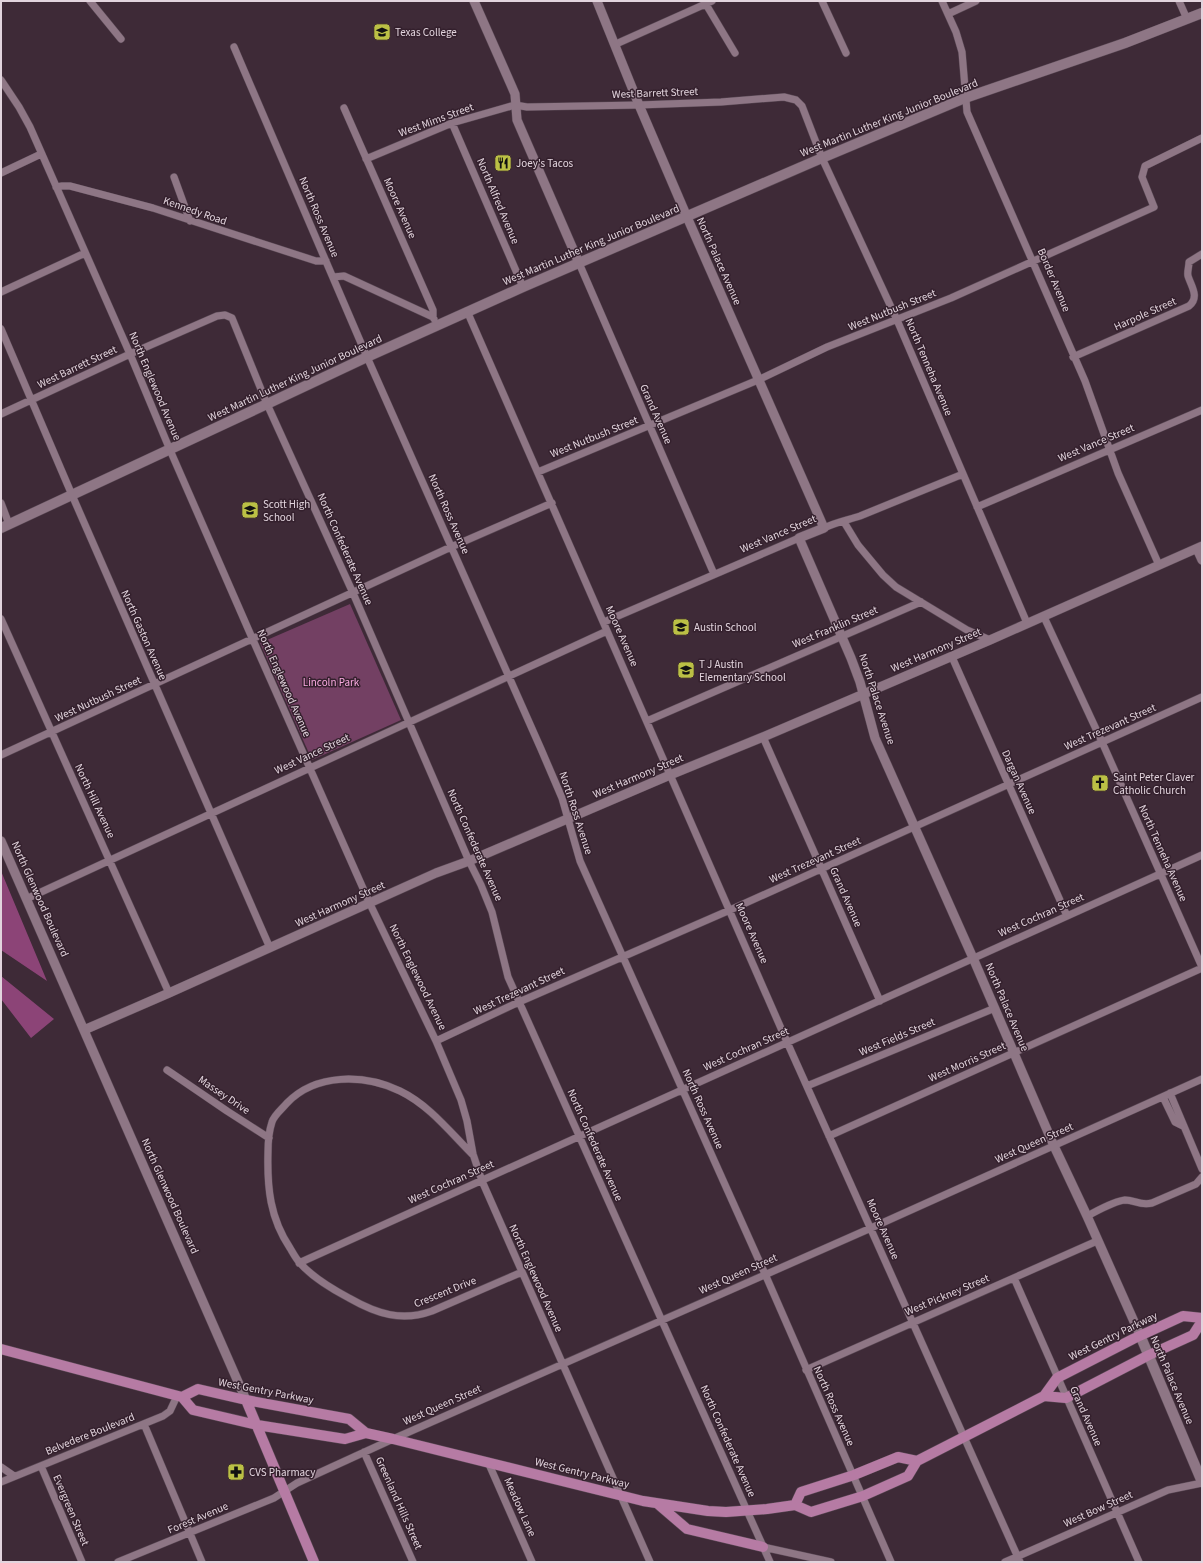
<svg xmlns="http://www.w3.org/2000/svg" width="1203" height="1563" font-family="'Source Sans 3',sans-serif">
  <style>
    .green { fill: #734063 }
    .forest { fill: #8c4477 }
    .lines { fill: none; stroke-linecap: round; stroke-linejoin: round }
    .minor-casing { stroke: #594854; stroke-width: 8 }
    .tertiary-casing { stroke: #594854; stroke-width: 10 }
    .secondary-casing { stroke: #594854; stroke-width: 11 }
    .primary-casing { stroke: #594854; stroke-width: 11 }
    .minor { stroke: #8e7685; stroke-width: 7 }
    .tertiary { stroke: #8e7685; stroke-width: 9 }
    .secondary { stroke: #8e7685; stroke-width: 10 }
    .primary { stroke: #b67ba4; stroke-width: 10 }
    .labels { text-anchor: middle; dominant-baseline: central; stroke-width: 3; stroke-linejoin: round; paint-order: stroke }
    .poi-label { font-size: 11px; fill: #e2d4dd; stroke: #34202d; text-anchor: start }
    .street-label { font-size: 11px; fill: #e2d4dd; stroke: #34202d }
    .park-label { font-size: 11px; fill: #fbaae1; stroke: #34202d }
  </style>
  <rect width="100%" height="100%" fill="#3e2a37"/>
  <!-- green -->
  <path class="green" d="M350 604 401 720 312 760 260 643Z"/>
  <!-- forest -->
  <path class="forest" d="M1 871 47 981 1 950Z
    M1 976 54 1019 31 1038 1 999Z"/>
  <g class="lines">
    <defs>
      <path id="minor" d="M90 1 121 39
        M704 1 735 53
        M822 1 846 53
        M942 1 956 32 962 52 967 112 1085 381 1118 473 1159 565
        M1179 1 1187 19
        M948 14 976 1
        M616 44 712 1
        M234 47 367 357 541 749 562 798 580 861 765 1274 891 1562
        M1 80 19 107 30 127 130 354 170 450 253 640 370 904 436 1041 461 1100 467 1121 473 1154 482 1181 650 1562
        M344 108 433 310V317
        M452 123 523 287
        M366 159 452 123 515 105 527 107 639 105 721 102 784 97 796 100 802 106 822 158 897 320 1027 623
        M1 173 41 154
        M174 177 190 221
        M56 187 62 186H70L153 208 316 261H326
        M579 263 714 574
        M333 277 344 276 433 317 434 319
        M1 292 85 253
        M467 311 787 1042 1020 1562
        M1 329 72 495 270 948
        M1073 357 1189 306C1200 297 1191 286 1188 276 1187 272 1189 267 1189 262L1202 254
        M1 414 130 354 217 316 225 315 232 318 267 404 353 593 469 861 481 885 492 912 508 977 770 1562
        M538 472 758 380 827 347 951 298 1154 207 1142 177 1145 166 1202 138
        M1 503 9 524
        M977 507 1202 410
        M844 522 858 545 883 575 896 587 967 630 990 640
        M824 528C836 522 848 520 860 516L963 474
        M1044 617 1102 742 1202 967
        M1 619 169 993
        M604 622 799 538
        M952 657 1067 916
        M647 721 921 602
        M763 737 880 1001
        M1 755 451 547 552 503
        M26 899 607 631
        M436 1041 519 1002 730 910 1202 697
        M167 1070 227 1111 269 1138
        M807 1086 995 1008
        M1170 1093 1202 1169
        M1163 1097 1175 1122 1183 1126
        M829 1136 1202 968
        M472 1154C450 1132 429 1105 400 1091 364 1074 316 1073 287 1103 282 1109 274 1115 272 1122 269 1131 268 1143 268 1152 267 1188 270 1218 290 1248 293 1253 296 1259 300 1263 313 1278 332 1289 349 1298 377 1314 402 1322 432 1311L522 1272
        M1087 1216C1097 1211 1114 1201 1125 1200 1135 1200 1140 1206 1152 1203L1196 1184 1202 1177
        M299 1263 1202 855
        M1014 1278 1139 1562
        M806 1370 1097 1241
        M144 1424 202 1562
        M364 1452 413 1562
        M488 1462 532 1562
        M41 1466 82 1562
        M1 1467 14 1476
        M1 1482 163 1416 170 1411 177 1396
        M763 1547 831 1562
        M118 1562 274 1498 297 1483 393 1439 871 1228 1202 1079
        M1005 1562 1168 1490 1202 1483"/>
      <path id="tertiary" d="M474 1 512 87 515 94 517 120 579 263
        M597 1 639 105 687 217 824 528 799 538 851 658 860 682 875 738 973 958 1054 1146 1087 1216 1140 1335
        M1197 549 1202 560
        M1 841 246 1400
        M84 1030 169 993 436 873 469 861 670 775 763 737 990 640 1202 546"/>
      <path id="secondary" d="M1 528 267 404 367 357 523 287 822 158 965 98 1125 43 1202 13
        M1140 1335 1202 1482"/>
      <path id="primary" d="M1 1349 182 1397 193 1410 257 1425 345 1439 366 1433 393 1439 643 1501 708 1511 726 1512 767 1509 795 1505 811 1512 863 1496 908 1476 917 1461 1044 1396 1057 1378 1133 1339 1183 1316 1202 1318
        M1044 1396 1066 1398 1149 1355 1193 1335 1202 1321
        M182 1397 198 1389 246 1400 349 1419 366 1433
        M246 1400 314 1562
        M659 1505 687 1529 763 1547
        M795 1505 801 1492 854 1475 898 1457 917 1461"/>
    </defs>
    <!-- minor casing -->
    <use href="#minor" class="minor-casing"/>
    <!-- tertiary casing -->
    <use href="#tertiary" class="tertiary-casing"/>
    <!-- secondary casing -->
    <use href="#secondary" class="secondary-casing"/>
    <!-- primary casing -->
    <use href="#primary" class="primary-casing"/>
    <!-- minor -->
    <use href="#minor" class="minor"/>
    <!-- tertiary -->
    <use href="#tertiary" class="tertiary"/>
    <!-- secondary -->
    <use href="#secondary" class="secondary"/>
    <!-- primary -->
    <use href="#primary" class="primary"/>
  </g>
  <!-- icons -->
  <defs>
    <symbol id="university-square" viewBox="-11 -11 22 22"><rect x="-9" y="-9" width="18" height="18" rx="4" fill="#bbc045" stroke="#34202d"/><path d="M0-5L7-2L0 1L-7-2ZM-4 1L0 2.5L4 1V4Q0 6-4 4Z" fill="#111"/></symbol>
    <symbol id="restaurant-square" viewBox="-11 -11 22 22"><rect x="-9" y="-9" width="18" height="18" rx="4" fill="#bbc045" stroke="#34202d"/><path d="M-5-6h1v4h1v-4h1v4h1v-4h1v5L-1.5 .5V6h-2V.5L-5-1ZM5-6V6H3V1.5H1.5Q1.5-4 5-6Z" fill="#111"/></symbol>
    <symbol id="school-square" viewBox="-11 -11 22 22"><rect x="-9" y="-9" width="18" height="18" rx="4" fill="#bbc045" stroke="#34202d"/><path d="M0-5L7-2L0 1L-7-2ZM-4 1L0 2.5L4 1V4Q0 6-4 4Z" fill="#111"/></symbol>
    <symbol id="church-square" viewBox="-11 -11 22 22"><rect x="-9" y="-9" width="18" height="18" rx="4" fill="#bbc045" stroke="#34202d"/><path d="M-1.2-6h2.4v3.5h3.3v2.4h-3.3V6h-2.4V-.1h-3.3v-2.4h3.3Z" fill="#111"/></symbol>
    <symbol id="pharmacy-square" viewBox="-11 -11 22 22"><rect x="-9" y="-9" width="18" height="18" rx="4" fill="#bbc045" stroke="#34202d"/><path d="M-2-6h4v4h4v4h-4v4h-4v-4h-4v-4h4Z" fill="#111"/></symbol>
  </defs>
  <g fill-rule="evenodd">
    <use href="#university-square" x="372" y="22" width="20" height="20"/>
    <use href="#restaurant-square" x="493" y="153" width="20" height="20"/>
    <use href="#school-square" x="240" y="500" width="20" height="20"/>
    <use href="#school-square" x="671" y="617" width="20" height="20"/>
    <use href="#school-square" x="676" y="660" width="20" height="20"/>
    <use href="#church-square" x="1090" y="773" width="20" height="20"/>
    <use href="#pharmacy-square" x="226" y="1462" width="20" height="20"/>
  </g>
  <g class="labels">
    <!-- poi labels -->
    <g class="poi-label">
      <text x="395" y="32">Texas College</text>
      <text x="516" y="163">Joey's Tacos</text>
      <text x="263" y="504">Scott High<tspan x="263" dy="13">School</tspan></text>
      <text x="694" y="627">Austin School</text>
      <text x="699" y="664">T J Austin<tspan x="699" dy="13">Elementary School</tspan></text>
      <text x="1113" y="777">Saint Peter Claver<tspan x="1113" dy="13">Catholic Church</tspan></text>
      <text x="249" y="1472">CVS Pharmacy</text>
    </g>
    <!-- street labels -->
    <g class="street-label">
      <text transform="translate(655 93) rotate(-2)">West Barrett Street</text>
      <text transform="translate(889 118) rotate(-22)">West Martin Luther King Junior Boulevard</text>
      <text transform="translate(436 120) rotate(-20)">West Mims Street</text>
      <text transform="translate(498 201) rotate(67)">North Alfred Avenue</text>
      <text transform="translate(400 208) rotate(66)">Moore Avenue</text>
      <text transform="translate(195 211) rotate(19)">Kennedy Road</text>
      <text transform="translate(319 217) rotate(67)">North Ross Avenue</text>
      <text transform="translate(591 245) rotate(-23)">West Martin Luther King Junior Boulevard</text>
      <text transform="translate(719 261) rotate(66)">North Palace Avenue</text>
      <text transform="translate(1054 280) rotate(67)">Border Avenue</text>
      <text transform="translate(892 310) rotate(-22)">West Nutbush Street</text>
      <text transform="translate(1145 314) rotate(-24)">Harpole Street</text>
      <text transform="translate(77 367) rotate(-25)">West Barrett Street</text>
      <text transform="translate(929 367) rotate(67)">North Tenneha Avenue</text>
      <text transform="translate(295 378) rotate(-25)">West Martin Luther King Junior Boulevard</text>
      <text transform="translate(155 386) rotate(67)">North Englewood Avenue</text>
      <text transform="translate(656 414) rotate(66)">Grand Avenue</text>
      <text transform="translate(594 437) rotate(-22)">West Nutbush Street</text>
      <text transform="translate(1096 443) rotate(-23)">West Vance Street</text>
      <text transform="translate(449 514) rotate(66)">North Ross Avenue</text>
      <text transform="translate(778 534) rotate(-23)">West Vance Street</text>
      <text transform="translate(345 549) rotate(66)">North Confederate Avenue</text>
      <text transform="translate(835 627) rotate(-23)">West Franklin Street</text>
      <text transform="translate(144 635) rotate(66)">North Gaston Avenue</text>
      <text transform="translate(622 636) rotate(66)">Moore Avenue</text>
      <text transform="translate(936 650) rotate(-23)">West Harmony Street</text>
      <text transform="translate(284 683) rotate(66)">North Englewood Avenue</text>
      <text transform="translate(98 699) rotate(-25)">West Nutbush Street</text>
      <text transform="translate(877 699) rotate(72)">North Palace Avenue</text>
      <text transform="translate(1110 727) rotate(-24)">West Trezevant Street</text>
      <text transform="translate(312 754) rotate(-25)">West Vance Street</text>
      <text transform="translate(638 776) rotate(-23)">West Harmony Street</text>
      <text transform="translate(1019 782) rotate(66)">Dargan Avenue</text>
      <text transform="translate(95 801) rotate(65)">North Hill Avenue</text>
      <text transform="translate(576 813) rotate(72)">North Ross Avenue</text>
      <text transform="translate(475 845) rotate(66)">North Confederate Avenue</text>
      <text transform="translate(1163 853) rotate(66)">North Tenneha Avenue</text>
      <text transform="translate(815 860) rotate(-24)">West Trezevant Street</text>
      <text transform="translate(846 897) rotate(66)">Grand Avenue</text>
      <text transform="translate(40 899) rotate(66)">North Glenwood Boulevard</text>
      <text transform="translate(340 904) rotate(-24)">West Harmony Street</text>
      <text transform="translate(1041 915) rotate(-24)">West Cochran Street</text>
      <text transform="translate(752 933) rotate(66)">Moore Avenue</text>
      <text transform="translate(418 977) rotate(64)">North Englewood Avenue</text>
      <text transform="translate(519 991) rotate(-25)">West Trezevant Street</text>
      <text transform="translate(1007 1007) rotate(67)">North Palace Avenue</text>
      <text transform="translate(897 1037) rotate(-23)">West Fields Street</text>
      <text transform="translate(746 1049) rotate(-24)">West Cochran Street</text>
      <text transform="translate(967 1062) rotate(-24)">West Morris Street</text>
      <text transform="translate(224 1095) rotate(34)">Massey Drive</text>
      <text transform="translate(703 1109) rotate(66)">North Ross Avenue</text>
      <text transform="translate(1034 1143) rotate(-24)">West Queen Street</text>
      <text transform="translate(595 1145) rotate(66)">North Confederate Avenue</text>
      <text transform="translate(451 1182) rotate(-24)">West Cochran Street</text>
      <text transform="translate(170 1196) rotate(66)">North Glenwood Boulevard</text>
      <text transform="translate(883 1229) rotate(66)">Moore Avenue</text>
      <text transform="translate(738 1274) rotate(-24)">West Queen Street</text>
      <text transform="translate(536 1278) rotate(66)">North Englewood Avenue</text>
      <text transform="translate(445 1292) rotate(-22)">Crescent Drive</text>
      <text transform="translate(947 1295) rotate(-23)">West Pickney Street</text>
      <text transform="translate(1113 1336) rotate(-26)">West Gentry Parkway</text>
      <text transform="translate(1172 1380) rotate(67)">North Palace Avenue</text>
      <text transform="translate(266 1391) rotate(11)">West Gentry Parkway</text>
      <text transform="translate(442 1405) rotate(-24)">West Queen Street</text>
      <text transform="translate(834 1406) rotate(66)">North Ross Avenue</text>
      <text transform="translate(1086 1416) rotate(66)">Grand Avenue</text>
      <text transform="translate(90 1434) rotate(-22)">Belvedere Boulevard</text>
      <text transform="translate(728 1441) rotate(66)">North Confederate Avenue</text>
      <text transform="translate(582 1473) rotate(14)">West Gentry Parkway</text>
      <text transform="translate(399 1503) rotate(66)">Greenland Hills Street</text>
      <text transform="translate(520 1507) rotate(66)">Meadow Lane</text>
      <text transform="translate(1098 1509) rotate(-24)">West Bow Street</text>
      <text transform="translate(71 1510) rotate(67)">Evergreen Street</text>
      <text transform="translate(198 1518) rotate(-23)">Forest Avenue</text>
    </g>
    <!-- park labels -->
    <g class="park-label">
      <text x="331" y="682">Lincoln Park</text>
    </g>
  </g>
  <!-- border -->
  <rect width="1203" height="1563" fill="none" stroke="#e2d4dd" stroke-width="4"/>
</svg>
